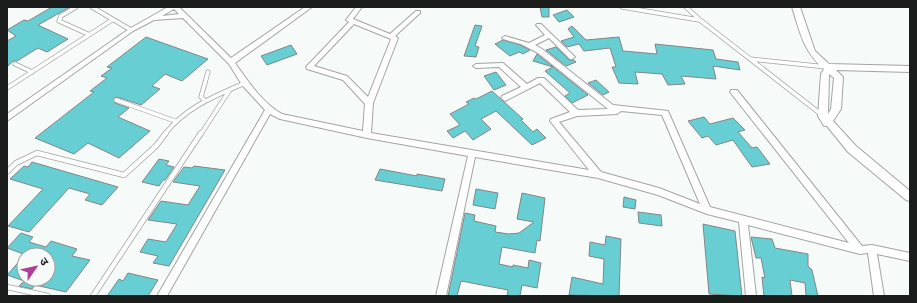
<svg xmlns="http://www.w3.org/2000/svg" width="917" height="303" font-family="Arial,'Noto Sans Devanagari',sans-serif">
  <style>
    .building { fill: #67cfd3; stroke: #828686 }
    .lines { fill: none; stroke-linecap: round; stroke-linejoin: round }
    .service-far1-casing { stroke: #a2a5a3; stroke-width: 5 }
    .service-casing { stroke: #a2a5a3; stroke-width: 6 }
    .minor-casing { stroke: #a2a5a3; stroke-width: 2 }
    .tertiary-casing { stroke: #a2a5a3; stroke-width: 2 }
    .service-far1 { stroke: #fff; stroke-width: 3.5 }
    .service { stroke: #fff; stroke-width: 4.5 }
    .minor { fill: #fff; fill-rule: evenodd }
    .tertiary { fill: #fff; fill-rule: evenodd }
  </style>
  <rect width="100%" height="100%" fill="#f6faf8"/>
  <!-- building -->
  <path class="building" d="M52 7H70L38 25 68 39 47 52 38 48 17 61H13L7 67V41L16 36 7 30 24 20 28 21Z
    M540 7H549V17H542Z
    M567 10 574 17 559 22 553 15Z
    M475 25 482 26 475 46 479 47 476 57 464 56Z
    M572 26 586 40 619 37 623 51 657 54 655 44 713 50 716 59 738 62 740 70 713 66 716 79 681 76 685 84 668 85 662 74 635 72 638 84 619 83 612 67H616L610 48 584 51 579 44 567 47 561 41 574 37 568 29Z
    M146 37 208 59 182 81 165 74 152 86 160 89 141 105 117 97 114 98 115 103 129 108 118 117 150 131 119 158 88 143 74 154 35 138 94 92 90 91 107 78 101 76 112 68 107 67Z
    M503 40 520 45 530 50 523 54 519 52 510 56 495 44Z
    M291 45 297 54 267 65 261 56Z
    M556 47 569 60H574L576 62 566 66 546 50Z
    M537 54 588 95 572 103 565 96 570 93 545 71 553 67 533 61Z
    M496 72 506 85 494 90 484 76Z
    M596 80 609 92 603 95 588 83Z
    M492 91 523 119 521 120 533 132 537 129 546 138 532 145 496 111 481 119 491 129 473 140 465 131 453 138 447 131 460 125 450 114 469 104 466 102 474 98 476 99Z
    M704 117 710 124 733 118 745 130 738 132 752 148 757 147 770 164 752 167 733 140 716 145 708 136 702 138 688 121Z
    M159 159 169 161 166 165 174 167 165 180H163L159 186 142 182Z
    M32 162 118 187 102 205 85 200 90 194 69 188 29 232 8 226 43 189 10 179 24 166 28 167Z
    M194 166 225 170 169 266 153 263 158 256 140 252 148 239 166 242 177 224 148 220 161 201 188 205 200 186 173 182 184 167 192 168Z
    M380 169 417 176V174L445 179 442 191 375 180Z
    M476 189 498 193 495 209 473 205Z
    M522 193 545 198 540 241 537 240 535 253 502 247 499 264 513 267V265L528 268 529 260 541 263 537 288 522 285 520 296H507L508 290 461 281 457 296H448L465 213 475 215 474 221 496 226 495 232 509 234 519 233 534 222 517 219Z
    M624 197 636 200 635 209 623 207Z
    M638 212 661 215 662 226 639 223Z
    M703 224 735 231 742 296 709 294Z
    M21 233 33 237 29 242 46 247 51 241 77 249 72 256 90 260 66 292 35 285 32 289 19 286 24 281 7 275 24 256V279H48V255H26L7 248Z
    M606 236 621 239 619 296 569 295 572 277 603 284 604 259 589 256 590 242 605 245Z
    M751 237 772 239 775 248 808 254V266L812 270 818 296H806L805 283 790 280 792 296H764L762 277 765 278 761 258H756Z
    M128 273 158 280 148 296H107L119 279 123 281Z"/>
  <g class="lines">
    <defs>
      <path id="service-far1" d="M76 7 61 16 59 21 88 34
        M92 7 131 30
        M622 7 699 20
        M686 7 700 20 822 115
        M750 59 827 67
        M15 64 32 72
        M7 88 112 20
        M116 100 175 121
        M204 100 201 97 208 72
        M165 134C186 107 215 96 245 83
        M201 134 229 91"/>
      <path id="service" d="M7 172 16 163 37 153 124 175 156 146 166 133
        M7 287 48 296
        M93 296 201 133"/>
      <path id="minor" d="M168 7H179L231 58 305 7H312L235 63C248 81 262 103 282 114L363 131 365 104 343 80 307 69 306 67 349 22 346 20 356 7H362L353 19 390 34 416 11H420V13L395 36 398 38 373 103 371 133 589 170 550 121 551 119 570 112 540 83 505 101 501 98 502 96 521 87 499 67 476 68 473 66 476 64 503 63 527 84 538 78H544L578 110 608 109 538 53 521 44 503 39 502 38 505 36 529 43 545 35 536 25 537 24H541L575 57 572 59H570L549 38 535 45 542 49 613 105 668 111 710 207 849 243 730 92 731 90H737L862 246 872 245 910 253V261L877 254 884 296H874L868 253 860 254 748 225 756 296H746L739 222 707 214 658 195 598 178 475 157 446 296H436L468 156 367 138 280 119 270 114 167 296H157L265 110 242 85 229 64 183 18 154 20 133 31 7 121V114L129 29ZM174 9 179 14 162 16ZM354 24 391 39 368 97 347 76 314 66ZM621 111 662 115 700 204 659 188 601 172 559 122 577 116 617 114Z"/>
      <path id="tertiary" d="M792 7H800L815 51 829 64 910 66V72L836 70 843 77 841 109 833 121 856 146 910 191V201L906 200 848 152 827 126H824L818 116 821 74 824 69C803 51 800 32 792 7ZM829 74 834 78 831 109 828 114Z"/>
    </defs>
    <!-- service-far1 casing -->
    <use href="#service-far1" class="service-far1-casing"/>
    <!-- service casing -->
    <use href="#service" class="service-casing"/>
    <!-- minor casing -->
    <use href="#minor" class="minor-casing"/>
    <!-- tertiary casing -->
    <use href="#tertiary" class="tertiary-casing"/>
    <!-- service-far1 -->
    <use href="#service-far1" class="service-far1"/>
    <!-- service -->
    <use href="#service" class="service"/>
    <!-- minor -->
    <use href="#minor" class="minor"/>
    <!-- tertiary -->
    <use href="#tertiary" class="tertiary"/>
  </g>
  <!-- border -->
  <rect width="917" height="303" fill="none" stroke="#1b1c1c" stroke-width="16"/>
  <!-- north arrow -->
  <g transform="translate(36 267) rotate(56)"><circle r="19" fill="#f6faf8" stroke="#9ea1a0"/>
  <path d="M0-3L7 15L0 10L-7 15Z" fill="#b03e99"/>
  <text y="-6" font-size="11" font-weight="bold" text-anchor="middle" fill="#1b1c1c">उ</text>
  </g>
</svg>
